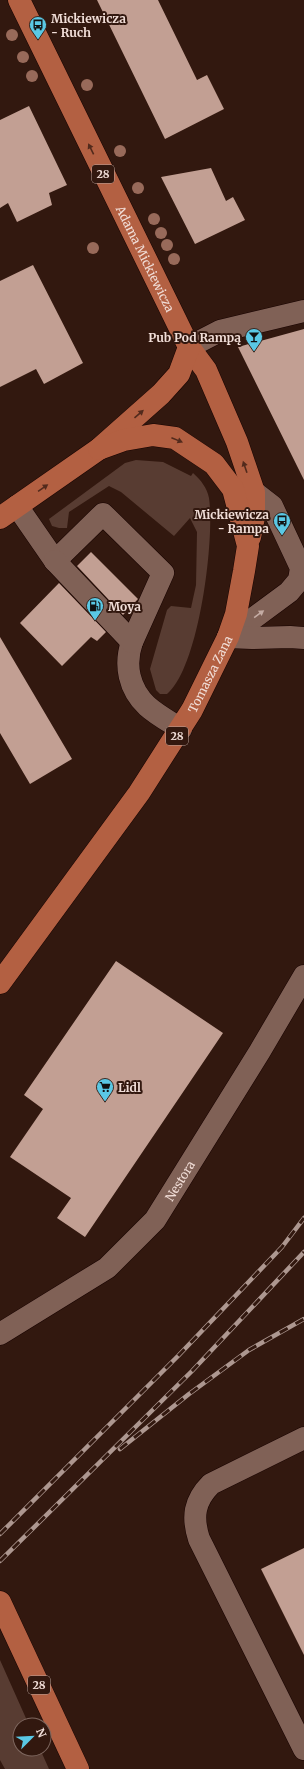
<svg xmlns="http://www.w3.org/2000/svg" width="304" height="1769" font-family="Merriweather,serif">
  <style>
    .green { fill: #583c32 }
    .building { fill: #c29f93 }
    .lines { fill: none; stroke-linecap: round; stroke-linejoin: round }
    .minor-casing { stroke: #180300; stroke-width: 23 }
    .major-casing { stroke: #180300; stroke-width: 23 }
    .minor { stroke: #806156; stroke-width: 22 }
    .major { stroke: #b36042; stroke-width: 22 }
    .rail-casing { stroke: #ad9790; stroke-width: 4.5 }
    .rail { stroke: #32180f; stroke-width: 3; stroke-dasharray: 9; stroke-linecap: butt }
    .tree { fill: #986a5a }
    .oneway { fill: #522a1c }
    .oneway2 { fill: #c4aca4 }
    .labels { text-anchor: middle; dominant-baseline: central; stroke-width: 4; stroke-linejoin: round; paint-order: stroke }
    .shield { fill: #32180f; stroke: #b8a39c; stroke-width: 1 }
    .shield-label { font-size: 11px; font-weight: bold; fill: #f1ded8 }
    .poi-label { font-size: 12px; font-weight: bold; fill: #f1ded8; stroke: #32180f; text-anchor: start }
    .street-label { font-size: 12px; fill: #f1ded8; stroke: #32180f }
  </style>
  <rect width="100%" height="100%" fill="#32180f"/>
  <!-- green -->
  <path class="green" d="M136 460 163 462 191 476 193 473C201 480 207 488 209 498 215 539 199 668 167 694H160L156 690 150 669 167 610 171 606 191 608 196 585 197 532 190 518 174 536 121 492 109 486 69 512 67 528H59L52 526 49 519 125 463Z
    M0 1660 29 1725H20V1749H40L49 1769H5L0 1760Z"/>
  <!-- building -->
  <path class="building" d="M97 0H158L197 80 207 75 224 109 165 139Z
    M29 106 67 185 49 193 52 205 17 222 8 203 0 208V120Z
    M211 168 226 201 233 197 245 220 195 244 161 177Z
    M33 265 83 363 44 384 36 369 0 387V281Z
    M304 329V480L238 347Z
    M91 552 138 599 123 615 77 566Z
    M59 583 106 632 97 641 91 637 62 666 20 623Z
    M0 637 72 759 30 784 0 733Z
    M116 961 223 1033 85 1237 57 1218 71 1198 10 1157 43 1109 24 1095Z
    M304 1548V1655L261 1569Z"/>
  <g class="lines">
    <defs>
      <g id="minor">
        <path d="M189 347 220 331 304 311"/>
        <path d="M17 506 55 561 103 514 163 573 132 642C124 665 129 689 147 706 157 715 170 722 181 729"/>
        <path d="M55 561 132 642"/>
        <path d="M228 637 289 592 299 580 301 568 272 506 254 492"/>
        <path d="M228 637 252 638 290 637 304 638"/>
        <path id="s1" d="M0 1334 107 1268 155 1220 260 1051 304 976"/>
        <path d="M304 1438 211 1484C194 1501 192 1517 199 1539L304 1749"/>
      </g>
      <g id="major">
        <path id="s2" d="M19 0 189 347 206 370 237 442 254 492V517L250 537"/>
        <path d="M0 518 99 449 161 394 179 374 189 347"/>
        <path id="s3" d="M0 983 139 793 192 710 228 637 236 614 244 571 248 546 233 489 214 464 175 438 153 435 124 440 99 449"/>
        <path d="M0 1602 78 1769"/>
      </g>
    </defs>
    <!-- minor casing -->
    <use href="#minor" class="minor-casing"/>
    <!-- major casing -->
    <use href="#major" class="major-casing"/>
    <!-- minor -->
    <use href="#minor" class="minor"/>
    <!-- major -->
    <use href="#major" class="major"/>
    <defs>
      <path id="rail" d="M120 1449 189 1394 249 1350 304 1319
        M0 1534 178 1356 282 1247 304 1218
        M0 1561 192 1371 304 1252"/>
    </defs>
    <!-- rail casing -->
    <use href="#rail" class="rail-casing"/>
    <!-- rail -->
    <use href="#rail" class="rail"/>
  </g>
  <!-- trees -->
  <g class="tree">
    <circle cx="12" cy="35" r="6"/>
    <circle cx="23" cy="57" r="6"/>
    <circle cx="32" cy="76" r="6"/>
    <circle cx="87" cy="85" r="6"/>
    <circle cx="120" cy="151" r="6"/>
    <circle cx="138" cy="188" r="6"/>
    <circle cx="154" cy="219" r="6"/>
    <circle cx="161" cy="233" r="6"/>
    <circle cx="167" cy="245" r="6"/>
    <circle cx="93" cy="248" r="6"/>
    <circle cx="174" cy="259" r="6"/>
  </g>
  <!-- one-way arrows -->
  <defs><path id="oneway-solid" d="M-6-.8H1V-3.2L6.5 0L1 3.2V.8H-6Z"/></defs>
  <g class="oneway">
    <use href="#oneway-solid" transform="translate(91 149) rotate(-116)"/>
    <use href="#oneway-solid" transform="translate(139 414) rotate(-41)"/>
    <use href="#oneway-solid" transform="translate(177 440) rotate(22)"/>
    <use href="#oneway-solid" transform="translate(245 467) rotate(-109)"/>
    <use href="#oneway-solid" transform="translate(43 488) rotate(-35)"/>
  </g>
  <use class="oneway2" href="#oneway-solid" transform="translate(259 614) rotate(-36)"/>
  <!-- icons -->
  <defs>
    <symbol id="bus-pin" viewBox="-11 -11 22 30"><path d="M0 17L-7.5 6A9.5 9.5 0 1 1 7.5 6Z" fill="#5ac8e5" stroke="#32180f"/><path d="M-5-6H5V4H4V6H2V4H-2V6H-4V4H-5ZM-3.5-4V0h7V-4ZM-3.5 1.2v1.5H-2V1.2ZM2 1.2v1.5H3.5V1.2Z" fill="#111"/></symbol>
    <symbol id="bar-pin" viewBox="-11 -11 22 30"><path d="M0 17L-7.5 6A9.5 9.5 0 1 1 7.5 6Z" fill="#5ac8e5" stroke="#32180f"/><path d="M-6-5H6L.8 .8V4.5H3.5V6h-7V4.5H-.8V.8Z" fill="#111"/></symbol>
    <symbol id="fuel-pin" viewBox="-11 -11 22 30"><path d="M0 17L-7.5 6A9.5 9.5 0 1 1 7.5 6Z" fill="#5ac8e5" stroke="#32180f"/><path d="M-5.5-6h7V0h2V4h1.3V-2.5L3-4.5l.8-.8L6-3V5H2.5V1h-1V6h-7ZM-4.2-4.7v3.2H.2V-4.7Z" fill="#111"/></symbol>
    <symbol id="supermarket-pin" viewBox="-11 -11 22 30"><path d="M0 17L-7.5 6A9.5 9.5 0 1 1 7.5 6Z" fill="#5ac8e5" stroke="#32180f"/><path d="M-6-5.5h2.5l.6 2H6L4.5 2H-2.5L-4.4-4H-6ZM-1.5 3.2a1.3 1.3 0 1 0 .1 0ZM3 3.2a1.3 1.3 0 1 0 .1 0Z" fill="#111"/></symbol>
  </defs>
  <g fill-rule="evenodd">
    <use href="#bus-pin" x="28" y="15" width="20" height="27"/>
    <use href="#bar-pin" x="244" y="327" width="20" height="27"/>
    <use href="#bus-pin" x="272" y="511" width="20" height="27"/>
    <use href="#fuel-pin" x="85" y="596" width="20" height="27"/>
    <use href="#supermarket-pin" x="95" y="1077" width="20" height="27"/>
  </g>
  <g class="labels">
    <!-- shield labels -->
    <g class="shield">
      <rect x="92" y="165" width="22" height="18" rx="3"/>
      <rect x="166" y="727" width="22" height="18" rx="3"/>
      <rect x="28" y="1676" width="22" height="18" rx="3"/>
    </g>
    <g class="shield-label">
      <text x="103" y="174">28</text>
      <text x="177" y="736">28</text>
      <text x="39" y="1685">28</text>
    </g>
    <!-- poi labels -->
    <g class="poi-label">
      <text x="51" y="18">Mickiewicza<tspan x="51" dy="14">- Ruch</tspan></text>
      <text x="241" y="337" text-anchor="end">Pub Pod Rampą</text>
      <text x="269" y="514" text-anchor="end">Mickiewicza<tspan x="269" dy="14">- Rampa</tspan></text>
      <text x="108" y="606">Moya</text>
      <text x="118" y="1087">Lidl</text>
    </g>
    <!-- street labels -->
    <g class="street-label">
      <text stroke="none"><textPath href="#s2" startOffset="288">Adama Mickiewicza</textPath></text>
      <text stroke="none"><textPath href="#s3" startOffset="374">Tomasza Zana</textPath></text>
      <text stroke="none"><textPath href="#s1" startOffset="240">Nestora</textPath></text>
    </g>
  </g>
  <!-- north arrow -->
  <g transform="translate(32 1737) rotate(66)"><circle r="19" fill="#32180f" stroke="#7e675f"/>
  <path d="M0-3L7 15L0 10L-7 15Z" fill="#5ac8e5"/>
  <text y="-6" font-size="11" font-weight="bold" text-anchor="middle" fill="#f1ded8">N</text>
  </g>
</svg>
